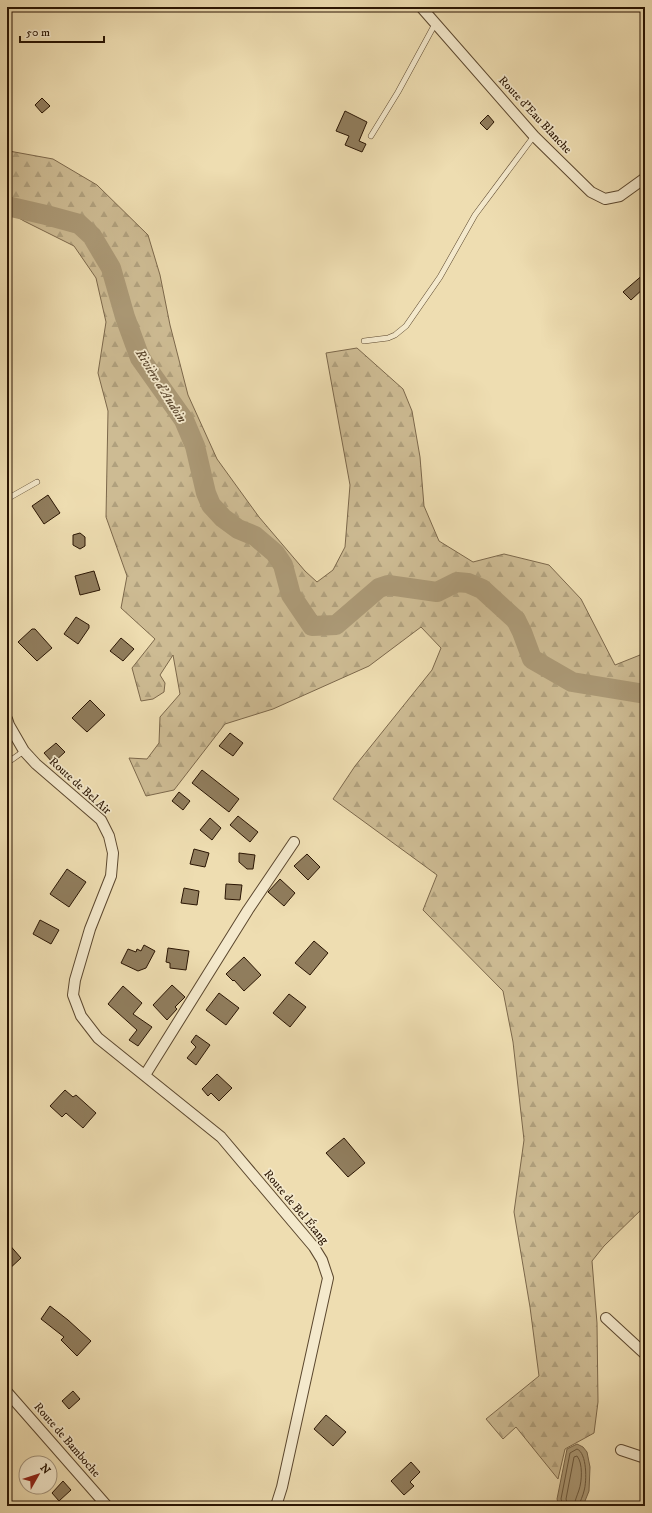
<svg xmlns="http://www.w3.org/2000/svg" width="652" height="1513" font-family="'IM FELL DW Pica',serif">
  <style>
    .forest { fill: url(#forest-firs); stroke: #7c684b }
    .water { fill: #ab9976; stroke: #776448 }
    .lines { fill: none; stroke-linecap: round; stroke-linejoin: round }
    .shore { stroke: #6a573c; stroke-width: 1 }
    .river { stroke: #ab9976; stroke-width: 20 }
    .building { fill: #907d5d; stroke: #2a1503 }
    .service-casing { stroke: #5b472e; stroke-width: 6 }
    .minor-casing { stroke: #5b472e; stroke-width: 12 }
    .service { stroke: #f4e9cc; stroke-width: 5 }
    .minor { stroke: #f4e9cc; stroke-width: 10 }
    .labels { text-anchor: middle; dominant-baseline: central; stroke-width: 3.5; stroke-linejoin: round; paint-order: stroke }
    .street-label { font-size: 12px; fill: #2a1503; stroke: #f4e9cc }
    .water-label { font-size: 13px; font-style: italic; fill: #5e4a31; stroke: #f4e9cc }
  </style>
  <defs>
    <pattern id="forest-firs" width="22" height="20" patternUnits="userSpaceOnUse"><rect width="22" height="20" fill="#cdbb93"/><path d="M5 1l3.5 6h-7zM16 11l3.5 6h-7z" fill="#b0a07d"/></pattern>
  </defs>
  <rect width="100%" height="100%" fill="#eeddb1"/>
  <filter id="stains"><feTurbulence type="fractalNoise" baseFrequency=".005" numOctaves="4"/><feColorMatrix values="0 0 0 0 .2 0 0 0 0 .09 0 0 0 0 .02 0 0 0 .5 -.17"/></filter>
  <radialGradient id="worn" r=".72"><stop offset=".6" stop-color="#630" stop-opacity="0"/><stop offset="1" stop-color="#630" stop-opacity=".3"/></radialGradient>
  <!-- forest -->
  <path class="forest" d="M9 151 53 159 97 185 148 235 160 275 170 325 188 395 217 459 259 517 305 571 317 582 333 570 345 547 350 485 326 353 357 348 403 389 412 411 420 457 424 506 439 541 473 562 504 554 549 565 581 599 615 665 645 653V1206L604 1246 592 1261 597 1323 598 1402 594 1433 565 1449 558 1479 516 1427 503 1439 486 1419 539 1376 530 1307 514 1212 524 1140 513 1042 503 991 423 910 437 875 333 799 355 766 432 670 441 648 421 627 369 666 273 709 225 724 174 790 146 796 129 758 147 759 159 743 160 717 180 694 173 655 160 675 165 683 164 692 153 699 141 701 132 668 155 639 121 608 127 576 106 517 108 411 98 373 106 322 96 278 74 246 24 221 7 211V152Z"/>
  <!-- water -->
  <path class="water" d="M577 1444 583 1447 587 1452 590 1467 589 1491 583 1506H561L558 1503 557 1499 567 1449Z"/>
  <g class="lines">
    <!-- shore -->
    <path class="shore" d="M563 1506 561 1499 570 1453 577 1449C587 1453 587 1481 584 1491 583 1496 580 1501 579 1506
      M568 1506 566 1499 574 1457 577 1456C583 1463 582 1481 579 1490 577 1496 575 1500 574 1506"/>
    <!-- river -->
    <path class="river" d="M7 206 46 215 79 224 92 236 111 268 125 317 140 358 184 420 195 446 206 493 211 505 223 518 238 529 255 536 275 553 283 565 291 595 312 626 336 625 379 588 388 585 437 592 457 582 468 583 482 589 516 620 522 632 532 659 572 682 639 693H645"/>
  </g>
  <!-- building -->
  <path class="building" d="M42 98 50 106 42 113 35 105Z
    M345 111 367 122 359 141 366 144 362 152 345 145 349 136 336 131Z
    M488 115 494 122 487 130 480 123Z
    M645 273V287L631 300 623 292Z
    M48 495 60 513 44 524 32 506Z
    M80 533 85 537V546L80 549 73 545V535Z
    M94 571 100 590 80 595 75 576Z
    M76 617 89 625V628L78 644 64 634Z
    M32 629H35L52 648 37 661 18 642Z
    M121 638 134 649 123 661 110 651Z
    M90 700 105 715 87 732 72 718Z
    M230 733 243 743 233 756 219 746Z
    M56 743 65 752 53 763 44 753Z
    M202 770 239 799 229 812 192 783Z
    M179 792 190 801 183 810 172 801Z
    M238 816 258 832 250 842 230 825Z
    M210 818 221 828 212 840 200 830Z
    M194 849 209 853 205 867 190 864Z
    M239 853 255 855 253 869H247L239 862Z
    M307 854 320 867 308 880 294 866Z
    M67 869 86 882 69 907 50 894Z
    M280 879 295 893 284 906 268 892Z
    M226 884 242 885 240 900 225 899Z
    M184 888 199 891 197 905 181 903Z
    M40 920 59 930 51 944 33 934Z
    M314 941 328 953 310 975 295 963Z
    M144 945 155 951 146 968 138 971 121 963 128 949 136 952 137 949 141 951Z
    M168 948 189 951 186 970 170 968V963L166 962Z
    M244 957 261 975 244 991 234 980 233 981 226 974Z
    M172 985 185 997 175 1007 177 1009 167 1020 153 1005Z
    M123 986 142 1003 133 1014 152 1027 138 1046 129 1040 137 1030 108 1004Z
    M219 993 239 1008 226 1025 206 1010Z
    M289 994 306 1007 290 1027 273 1013Z
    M196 1035 210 1045 196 1065 187 1058 196 1047 191 1042Z
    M217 1074 232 1088 219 1101 211 1093 208 1096 202 1089Z
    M65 1090 73 1097 76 1095 96 1113 83 1128 66 1113 62 1117 50 1106Z
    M344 1138 365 1163 348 1177 326 1153Z
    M7 1242 21 1258 7 1271Z
    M50 1306 68 1320 91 1341 77 1356 61 1340 64 1337 41 1319Z
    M73 1391 80 1399 69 1409 62 1401Z
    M326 1415 346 1432 333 1446 314 1429Z
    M411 1462 420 1472 410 1482 414 1486 404 1495 391 1481Z
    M63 1481 71 1490 59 1501 52 1493Z"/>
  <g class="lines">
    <defs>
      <path id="service" d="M371 136 398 92 435 24
        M364 341 388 338 395 335 406 326 440 277 475 215 534 136
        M7 499 37 482
        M7 763 24 751"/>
      <path id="minor" d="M421 7 534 136 591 192 605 199 620 196 645 178
        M7 719 9 725 24 751 36 764 101 820 109 836 113 853 111 876 90 929 75 980 73 995 81 1016 98 1038 221 1137 314 1247 322 1260 328 1278 282 1487 276 1506
        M145 1075 248 910 294 842
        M606 1318 645 1354
        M7 1392 107 1506
        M621 1450 645 1458"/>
    </defs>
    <!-- service casing -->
    <use href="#service" class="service-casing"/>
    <!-- minor casing -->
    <use href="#minor" class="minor-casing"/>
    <!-- service -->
    <use href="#service" class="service"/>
    <!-- minor -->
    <use href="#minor" class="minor"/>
  </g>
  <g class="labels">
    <!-- street labels -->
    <g class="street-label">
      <text transform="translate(535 115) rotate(47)">Route d'Eau Blanche</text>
      <text transform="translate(80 786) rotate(42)">Route de Bel Air</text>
      <text transform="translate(296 1207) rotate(50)">Route de Bel Étang</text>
      <text transform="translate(67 1440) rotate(49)">Route de Bamboche</text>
    </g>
    <!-- water labels -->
    <g class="water-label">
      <text transform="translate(161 386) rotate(58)">Rivière d'Audoin</text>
    </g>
  </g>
  <!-- margin -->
  <rect width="652" height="1513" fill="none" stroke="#eeddb1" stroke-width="24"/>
  <rect x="8" y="8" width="636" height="1497" fill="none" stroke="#2a1503" stroke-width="2"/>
  <rect x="12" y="12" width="628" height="1489" fill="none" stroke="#2a1503"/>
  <!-- north arrow -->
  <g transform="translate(38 1475) rotate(51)"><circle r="19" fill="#f4e9cc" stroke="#a3947c"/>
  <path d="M0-3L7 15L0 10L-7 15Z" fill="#8f2418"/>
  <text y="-6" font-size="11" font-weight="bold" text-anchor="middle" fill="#2a1503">N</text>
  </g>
  <!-- scale -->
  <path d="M20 36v6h84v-6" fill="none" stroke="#2a1503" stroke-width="2"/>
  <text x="26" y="36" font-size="12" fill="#2a1503" stroke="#f4e9cc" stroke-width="3" paint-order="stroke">50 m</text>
  <rect width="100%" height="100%" filter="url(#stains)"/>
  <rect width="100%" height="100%" fill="url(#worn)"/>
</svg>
